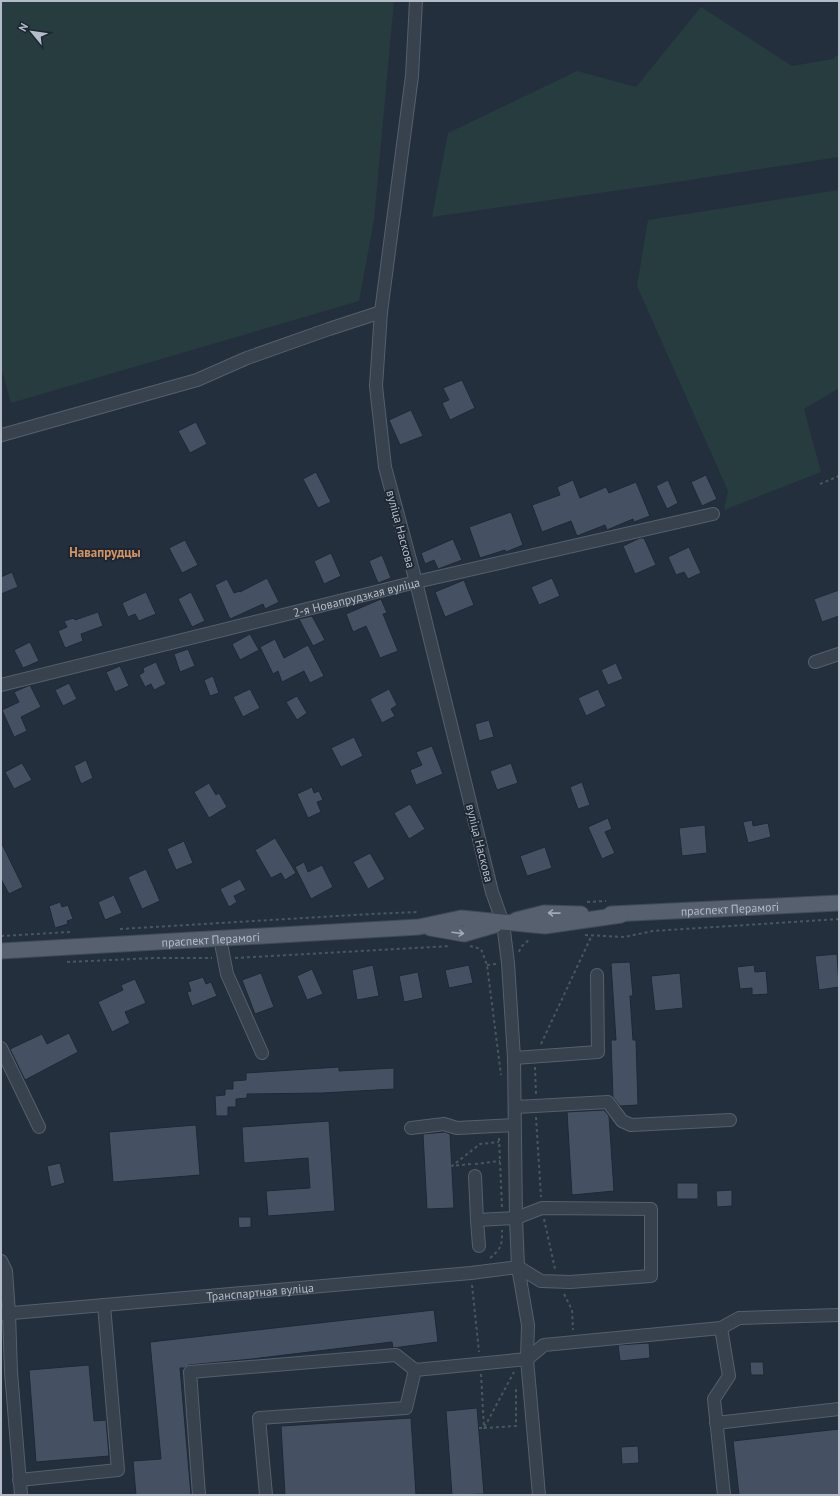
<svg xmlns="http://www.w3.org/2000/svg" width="840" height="1496" font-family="'PT Sans',sans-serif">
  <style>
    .green { fill: #263c3f }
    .building { fill: #455162; stroke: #1f2835 }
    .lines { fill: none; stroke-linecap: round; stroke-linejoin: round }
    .minor-casing { stroke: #565f6c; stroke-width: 14 }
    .major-casing { stroke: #414a57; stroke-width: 17 }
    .path { stroke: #44595c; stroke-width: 2; stroke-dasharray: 3 3; stroke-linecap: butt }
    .minor { stroke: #38414e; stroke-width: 12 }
    .major { stroke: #56606e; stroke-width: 15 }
    .oneway { stroke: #a1aab7 }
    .labels { text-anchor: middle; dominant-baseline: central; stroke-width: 4; stroke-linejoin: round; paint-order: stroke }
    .street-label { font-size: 12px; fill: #b4bcc9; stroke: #1d2633 }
    .neighbourhood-label { font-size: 13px; font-weight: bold; fill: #d59563; stroke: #1d2633 }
  </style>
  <rect width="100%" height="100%" fill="#242f3e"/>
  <!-- green -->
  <path class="green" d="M1 1H394L374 220 359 301 11 403 1 367Z
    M701 7 792 66 833 59 839 54V157L683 181 432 217 448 133 577 71 636 87Z
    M839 190V388L804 409 821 472 724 510 728 491 637 286 648 220Z"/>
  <!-- building -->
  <path class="building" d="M462 380 475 408 450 420 442 403 449 400 443 388Z
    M411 410 423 436 400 445 389 420Z
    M196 422 207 444 190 453 178 431Z
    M316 472 331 502 318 508 303 479Z
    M706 475 717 499 702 506 691 482Z
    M573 480 580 498 606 487 609 493 636 482 650 516 634 522 633 519 607 530 605 525 577 536 571 521 542 532 532 505 560 495 557 487Z
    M668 480 678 503 667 509 656 486Z
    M511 512 523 545 506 552 505 550 480 558 469 527Z
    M640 538H644L656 565 635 574 623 546Z
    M453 539 462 560 438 569 434 560 425 564 421 553Z
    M185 540 198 565 182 573 169 548Z
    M689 547 701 573 688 579 684 572 676 575 668 557Z
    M331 553 341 576 324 584 314 561Z
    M382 555 391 578 378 583 369 561Z
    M12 572 18 587 1 594V577Z
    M267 578 279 602 265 609 263 604 230 619 215 585 227 579 234 593 240 591V592Z
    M552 578 560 596 539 605 531 587Z
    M464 580 474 605 445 617 435 592Z
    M839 590V616L822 622 814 599Z
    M146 592 156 614 139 621 135 614 128 617 122 603Z
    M191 592 205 621 192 627 178 599Z
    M381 599 387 613 383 614 398 651 380 658 366 626 353 632 346 614Z
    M98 612 103 626 81 634 83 641 65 648 58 631 67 627 64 621 74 618 75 620Z
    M312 616 325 640 313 646 299 619Z
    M250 634 259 650 240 660 232 644Z
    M275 639 284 658 308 645 324 676 310 683 304 671 282 682 278 671 273 674 260 647Z
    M30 642 39 661 23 668 14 650Z
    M188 649 195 666 180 672 174 654Z
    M156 662 166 684 154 690 151 684 145 687 139 675 144 672 143 668Z
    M616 663 623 679 608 685 601 670Z
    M120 666 129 686 115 692 106 672Z
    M213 676 219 693 210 696 204 680Z
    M69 683 77 699 63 706 55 690Z
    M30 685 41 707 21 717 27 731 14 737 2 710 19 702 14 692Z
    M250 689 260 708 243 717 233 697Z
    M389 689 397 705 391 709 395 716 382 723 370 699Z
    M598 689 606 706 586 716 578 698Z
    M297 696 307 713 297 720 286 702Z
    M489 720 494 737 479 741 475 724Z
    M354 737 363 756 341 767 331 748Z
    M432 746 443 774 416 785 410 770 422 765 416 752Z
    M86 760 93 778 81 784 74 766Z
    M22 763 32 780 14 789 5 772Z
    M511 763 518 783 497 790 490 771Z
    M582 782 590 805 578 809 570 787Z
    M209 783 216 795 219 793 227 807 209 818 194 792Z
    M312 787 314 793 319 791 323 800 317 802 321 812 308 818 297 794Z
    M410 804 425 829 409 839 394 813Z
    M608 818 612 829 605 832 615 853 602 859 588 827Z
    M752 820 753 826 768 823 771 837 748 843 743 822Z
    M705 825 707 853 682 856 679 828Z
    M275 838 296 873 285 880 281 873 271 878 255 850Z
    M184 841 193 863 176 870 167 849Z
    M1 842 23 887 9 894 1 879Z
    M545 847 552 868 527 876 520 856Z
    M370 853 385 879 368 889 353 862Z
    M304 862 308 872 322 865 333 887 311 899 295 867Z
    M146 869 160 901 142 909 128 877Z
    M240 879 246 890 234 896 237 902 229 907 220 889Z
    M114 895 122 913 105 920 98 902Z
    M60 902 62 907 68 905 73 919 67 921 68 924 55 928 49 906Z
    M837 954 839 987 819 990 815 956Z
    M630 962 633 996H630L633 1040H636L638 1105 620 1106 613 1097 611 1040H616L611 963Z
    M373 965 379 996 357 1000 352 970Z
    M469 965 473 983 449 988 445 970Z
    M754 965 755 972 766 971 768 994 752 995V988L740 989 737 967Z
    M312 969 323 994 307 1000 297 976Z
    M418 972 423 998 404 1002 399 976Z
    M261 973 274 1007 255 1014 242 980Z
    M680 973 683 1008 655 1011 651 976Z
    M203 977 206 984 211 982 217 996 192 1006 187 992 191 991 188 982Z
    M135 979 146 1003 125 1012 130 1023 112 1032 98 1002 123 990 121 985Z
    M69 1033 78 1052 25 1080 10 1049 42 1034 47 1044Z
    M339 1067V1071L394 1068V1089L322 1093 247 1094V1098L236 1099V1107H228V1116H216L215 1096 225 1095V1089H233V1081L246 1080V1073Z
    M604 1110 609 1116 614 1191 572 1195 567 1112Z
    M329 1121 335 1211 268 1216 266 1191 310 1188 308 1158 244 1163 242 1127Z
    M196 1125 200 1175 113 1182 109 1132Z
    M445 1132 450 1134 454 1208 427 1209 423 1134Z
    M60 1163 65 1183 51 1187 47 1166Z
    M677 1183H698V1199H677Z
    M732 1190V1206L717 1207 716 1191Z
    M238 1217H251V1227L239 1228Z
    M434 1310 438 1342 393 1348 392 1342 252 1359 189 1365 184 1368H180L191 1495H136L133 1461 161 1459 150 1342Z
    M649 1343 650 1358 620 1361 618 1345Z
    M750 1362H763L764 1375H751Z
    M89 1365 94 1421 106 1420 109 1456 36 1462 29 1370Z
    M477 1408 484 1494 452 1495 446 1411Z
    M411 1418 416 1495H285L281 1426Z
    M839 1429V1495H739L733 1441Z
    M638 1446 639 1463 622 1464 621 1447Z"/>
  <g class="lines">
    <defs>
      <g id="minor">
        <path d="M2 435 197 380 247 358 329 329 381 312"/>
        <path d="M815 662 839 654"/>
        <path id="s1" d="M1 685 416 582 713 514"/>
        <path d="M220 938 227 974 262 1053"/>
        <path d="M1 1048 39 1127"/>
        <path d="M514 1058 598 1052 597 975"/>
        <path d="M516 1107 608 1102 622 1121 631 1125 730 1120"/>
        <path d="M411 1128 444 1124 457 1128 514 1125"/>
        <path d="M475 1176 477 1220 516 1218 542 1208 651 1209V1276L570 1282 541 1281 518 1267"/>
        <path d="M477 1220 479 1246"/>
        <path d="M1 1261 6 1271 9 1313 11 1372 21 1495"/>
        <path id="s2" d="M1 1314 471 1273 518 1267"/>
        <path d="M721 1328 729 1376 714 1399 724 1495"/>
        <path d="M716 1423 839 1409"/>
        <path d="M19 1480 118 1470 104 1305"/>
        <path d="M199 1495 190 1372 396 1355 415 1370"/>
        <path d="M266 1495 259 1418 406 1408 415 1370 527 1359 528 1325 518 1267 516 1218 514 1058 508 963 503 923 492 892 416 582 385 467 376 386 381 312 412 76 416 1"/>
        <path d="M539 1495 527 1359 544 1345 721 1328 739 1318 839 1315"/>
      </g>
      <g id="major">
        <path id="s3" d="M611 914 839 903"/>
        <path d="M516 920 544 913 581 914"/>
        <path d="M430 928 464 934 495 925"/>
        <path id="s4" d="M1 951 419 927 461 918 545 926 621 915"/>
      </g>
    </defs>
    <!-- minor casing -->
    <use href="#minor" class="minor-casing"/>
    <!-- major casing -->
    <use href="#major" class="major-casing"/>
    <!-- path -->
    <path class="path" d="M820 484 839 476
      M587 902 606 901
      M120 929 371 914 419 912
      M585 935 624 937 653 931 839 919
      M1 936 70 932
      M470 946 481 949 487 965 501 1075
      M519 952 521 947 530 939
      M235 958 450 946
      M67 962 155 958H212
      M487 965 496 964
      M541 1044 592 935
      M535 1067 536 1095
      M536 1117 541 1197
      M499 1138 502 1207
      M471 1164 452 1166 480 1144 499 1142
      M475 1164 500 1161
      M544 1219 555 1269
      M490 1258C502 1248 502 1245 502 1230
      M472 1285 479 1352
      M564 1294 572 1310 573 1330
      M481 1374 484 1428 516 1426V1386
      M479 1428H484L514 1372"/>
    <!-- minor -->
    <use href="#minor" class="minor"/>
    <!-- major -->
    <use href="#major" class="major"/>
  </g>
  <!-- one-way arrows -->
  <defs><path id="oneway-shaft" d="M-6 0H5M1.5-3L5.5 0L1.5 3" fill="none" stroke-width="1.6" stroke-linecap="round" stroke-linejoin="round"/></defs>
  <g class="oneway">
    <use href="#oneway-shaft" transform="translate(554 913) rotate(-179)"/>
    <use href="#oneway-shaft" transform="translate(458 933) rotate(7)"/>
  </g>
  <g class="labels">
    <!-- street labels -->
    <g class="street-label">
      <text transform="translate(401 529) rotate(75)">вуліца Наскова</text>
      <text stroke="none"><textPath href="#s1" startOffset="366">2-я Новапрудзкая вуліца</textPath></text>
      <text transform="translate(480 843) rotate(76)">вуліца Наскова</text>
      <text stroke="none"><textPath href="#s3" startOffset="119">праспект Перамогі</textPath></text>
      <text stroke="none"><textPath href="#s4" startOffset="210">праспект Перамогі</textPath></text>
      <text stroke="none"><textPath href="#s2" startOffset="260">Транспартная вуліца</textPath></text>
    </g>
    <!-- neighbourhood labels -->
    <g class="neighbourhood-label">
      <text x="105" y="552">Навапрудцы</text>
    </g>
  </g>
  <!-- border -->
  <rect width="840" height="1496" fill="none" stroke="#b4bcc9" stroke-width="4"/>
  <!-- north arrow -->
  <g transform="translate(32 32) rotate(299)" stroke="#1d2633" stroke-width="3" paint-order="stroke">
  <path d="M0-3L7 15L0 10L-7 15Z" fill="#b4bcc9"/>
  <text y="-6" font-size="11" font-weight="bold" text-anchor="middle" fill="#b4bcc9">N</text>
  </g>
</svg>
